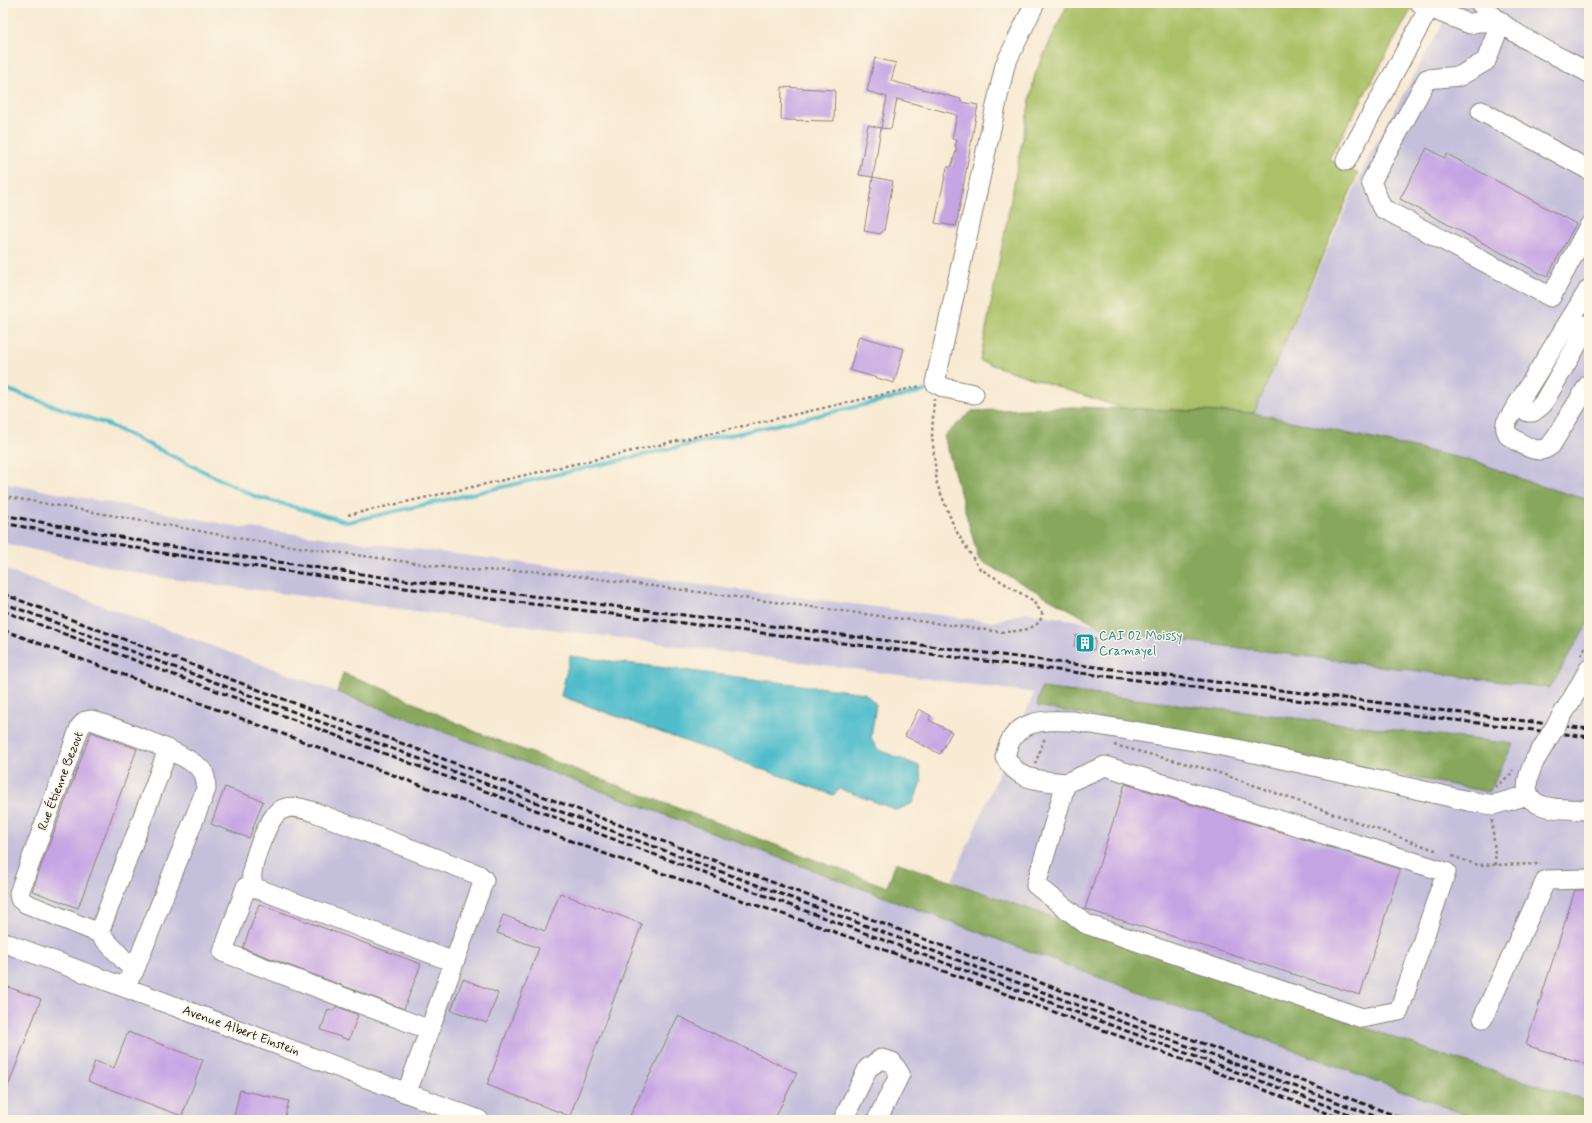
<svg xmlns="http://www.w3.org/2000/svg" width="1592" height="1123" font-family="Mynerve,sans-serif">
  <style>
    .industrial { fill: #c4c0db }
    .green { fill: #aac167; stroke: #636e42 }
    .forest { fill: #87a75c; stroke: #52623c }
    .water { fill: #51bdcb; stroke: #366c74 }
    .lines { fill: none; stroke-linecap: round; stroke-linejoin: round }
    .stream { stroke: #51bdcb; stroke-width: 4 }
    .building { fill: #c5a4e4 }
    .minor-casing { stroke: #8a8378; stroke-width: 21 }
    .path { stroke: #8a8378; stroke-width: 2.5; stroke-dasharray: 3 3; stroke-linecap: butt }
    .minor { stroke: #fff; stroke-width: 19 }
    .rail { stroke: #1c1c1c; stroke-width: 3; stroke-dasharray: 6 3; stroke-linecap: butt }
    .minor-bridge-casing { stroke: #8a8378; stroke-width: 21; stroke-linecap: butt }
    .minor-bridge { stroke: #fff; stroke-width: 19 }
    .labels { text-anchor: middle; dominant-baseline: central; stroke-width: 3; stroke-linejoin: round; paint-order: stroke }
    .culture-label { font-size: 13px; fill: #0d838f; stroke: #fcf5e5; text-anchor: start }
    .street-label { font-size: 13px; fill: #1c1c1c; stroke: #fcf5e5 }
  </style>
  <rect width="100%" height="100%" fill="#fcf5e5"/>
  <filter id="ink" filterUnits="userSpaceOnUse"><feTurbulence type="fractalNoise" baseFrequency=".025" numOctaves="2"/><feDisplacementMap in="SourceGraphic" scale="8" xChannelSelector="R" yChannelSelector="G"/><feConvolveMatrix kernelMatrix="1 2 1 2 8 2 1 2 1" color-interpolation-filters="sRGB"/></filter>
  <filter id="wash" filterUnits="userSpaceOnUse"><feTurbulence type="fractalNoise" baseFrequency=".012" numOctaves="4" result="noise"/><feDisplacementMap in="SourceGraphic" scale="16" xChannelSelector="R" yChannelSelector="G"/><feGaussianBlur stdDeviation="0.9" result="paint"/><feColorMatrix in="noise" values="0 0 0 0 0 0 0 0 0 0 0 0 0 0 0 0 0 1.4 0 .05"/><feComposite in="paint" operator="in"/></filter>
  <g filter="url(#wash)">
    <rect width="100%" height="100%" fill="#f8ead3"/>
    <!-- industrial -->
    <path class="industrial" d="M1454 3H1589V500L1534 484 1478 462 1254 413 1370 154Z
      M3 483 241 527 994 622 1025 612 1097 624 1109 631 1550 688 1589 621V1102L1443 1055 952 881 1034 693 150 576 3 543Z
      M3 569 337 692 1480 1120H3Z"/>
    <!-- green -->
    <path class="green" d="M1068 3H1402L1412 8 1329 159 1358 174 1254 413 1122 408 980 361 1035 74Z"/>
    <!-- forest -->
    <path class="forest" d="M1074 407 1254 413 1478 462 1534 484 1589 500V621L1550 688 1109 631 979 560 944 436 972 411Z
      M343 673 387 690 476 732 887 887 896 862 1443 1055 1589 1102V1120H1480L337 692Z
      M1041 688 1513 744 1489 792 1037 706Z"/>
    <!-- water -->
    <path class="water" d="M570 656 865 693 876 704 871 738 877 749 919 766 922 780 913 803 897 810 840 789 833 795 561 696Z"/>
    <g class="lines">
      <!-- stream -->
      <path class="stream" d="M3 388 109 425 254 496 348 522 925 391"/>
    </g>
    <g id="blocks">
      <!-- building -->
      <path class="building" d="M875 58 896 63 891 81 961 99V102L978 105 956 226 935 223 947 167H951L957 148 955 147 957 140 952 139 957 115 897 99 891 129 881 128 887 97 867 91Z
        M782 87 835 90 834 121 781 120Z
        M868 125 881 128 873 177 859 175Z
        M1427 148 1445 158 1447 154 1576 224 1547 277 1400 199Z
        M873 177 893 181 884 230 880 234 864 231Z
        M859 336 904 349 894 383 850 370Z
        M1076 635 1096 639 1094 650 1074 646Z
        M919 709 931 716 929 720 952 732 940 754 905 736Z
        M91 732 137 749 78 908 32 891Z
        M1125 784 1400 869 1360 995 1085 909Z
        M225 787 263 801 249 838 211 824Z
        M1575 890H1589V1065L1526 1045Z
        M560 893 642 924 570 1116 487 1085 539 948 497 933 503 915 545 931Z
        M259 904 421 964 404 1009 243 948Z
        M463 979 498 993 487 1023 451 1010Z
        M3 985 41 999 4 1097H3Z
        M336 1006 358 1015 349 1040 321 1030 328 1009 334 1011Z
        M678 1016 797 1073 774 1120H628Z
        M128 1032 203 1060 182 1116 88 1081 95 1061 114 1068Z
        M240 1090 289 1101 284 1120H233Z"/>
    </g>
  </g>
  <g filter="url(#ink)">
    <use href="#blocks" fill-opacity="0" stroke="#8a8378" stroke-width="1"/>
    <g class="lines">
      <defs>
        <path id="minor" d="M1420 3 1429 8 1470 24 1477 22H1501L1486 61 1460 76 1427 79 1371 182 1382 208 1551 297 1589 226
          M1480 3C1505 33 1555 54 1589 73
          M1481 111 1589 170
          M1346 161 1429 8
          M1589 289 1506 423C1505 429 1506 431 1509 436 1523 444 1537 457 1551 445L1589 384
          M974 394 945 388 935 383 1005 65 1035 3
          M1517 406 1528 412H1533L1542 405 1589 324
          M1575 694 1589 669
          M1535 760C1509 813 1553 808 1589 810
          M1105 766 1446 872 1399 1011 1362 1018 1086 924 1036 885 1066 783Z
          M1066 783C1040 780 1019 782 1005 757 1012 719 1042 720 1073 721L1218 745 1345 773 1468 801 1493 805 1529 795
          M253 887C253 883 251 878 252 874 253 860 268 817 281 810 291 804 304 809 314 812L479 875 484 880 407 1092
          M99 933 168 750
          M3 942 479 1120
          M124 986 134 971 206 789C206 783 206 777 203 772 191 754 114 728 91 720L85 721 80 727 19 893 20 899 25 903 99 933 134 971
          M1483 1018 1546 880 1589 879
          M430 1030 223 952 246 887H253L454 962
          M843 1120 868 1068 881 1059 892 1062 900 1074 877 1120"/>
      </defs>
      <!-- minor casing -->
      <use href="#minor" class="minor-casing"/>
      <!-- path -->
      <path class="path" d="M3 496 255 541 465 570 533 571 554 573 1002 632C1016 631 1042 631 1042 613L1032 600 979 568 955 529 937 484 932 435 934 399
        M348 515 921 386
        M1581 655 1589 641
        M1114 745 1211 770 1438 851
        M1035 764 1044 740 1047 738
        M1495 787 1510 775 1513 770
        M1492 820 1496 865
        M1452 856 1478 865 1541 864"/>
      <!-- minor -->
      <use href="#minor" class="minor"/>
      <!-- rail -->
      <path class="rail" d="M3 515 168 546 389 578 1589 729
        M3 523 169 554 389 586 1589 737
        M3 594 1407 1120
        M3 603 1385 1120
        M3 611 1365 1120
        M3 630 614 857 818 926 960 977 1345 1120"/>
      <defs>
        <path id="minor-bridge" d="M1535 760 1575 694"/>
      </defs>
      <!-- minor-bridge casing -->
      <use href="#minor-bridge" class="minor-bridge-casing"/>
      <!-- minor-bridge -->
      <use href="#minor-bridge" class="minor-bridge"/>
    </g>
  </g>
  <!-- icons -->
  <defs>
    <symbol id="building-square" viewBox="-11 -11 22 22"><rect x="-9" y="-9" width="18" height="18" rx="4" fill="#0f9aa8" stroke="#fcf5e5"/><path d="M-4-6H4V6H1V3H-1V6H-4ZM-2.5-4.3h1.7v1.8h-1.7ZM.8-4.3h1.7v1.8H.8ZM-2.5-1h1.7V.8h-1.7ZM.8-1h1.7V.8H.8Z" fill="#fff"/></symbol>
  </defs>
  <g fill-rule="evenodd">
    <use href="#building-square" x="1074" y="632" width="22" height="22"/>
  </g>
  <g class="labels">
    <!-- culture labels -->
    <g class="culture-label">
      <text x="1099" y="636">CAI 02 Moissy<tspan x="1099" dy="15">Cramayel</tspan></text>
    </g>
    <!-- street labels -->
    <g class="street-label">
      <text transform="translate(61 781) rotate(-69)">Rue Étienne Bezout</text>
      <text transform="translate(241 1031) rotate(20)">Avenue Albert Einstein</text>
    </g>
  </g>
  <!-- margin -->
  <rect width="1592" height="1123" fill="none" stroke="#fcf5e5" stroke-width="16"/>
</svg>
